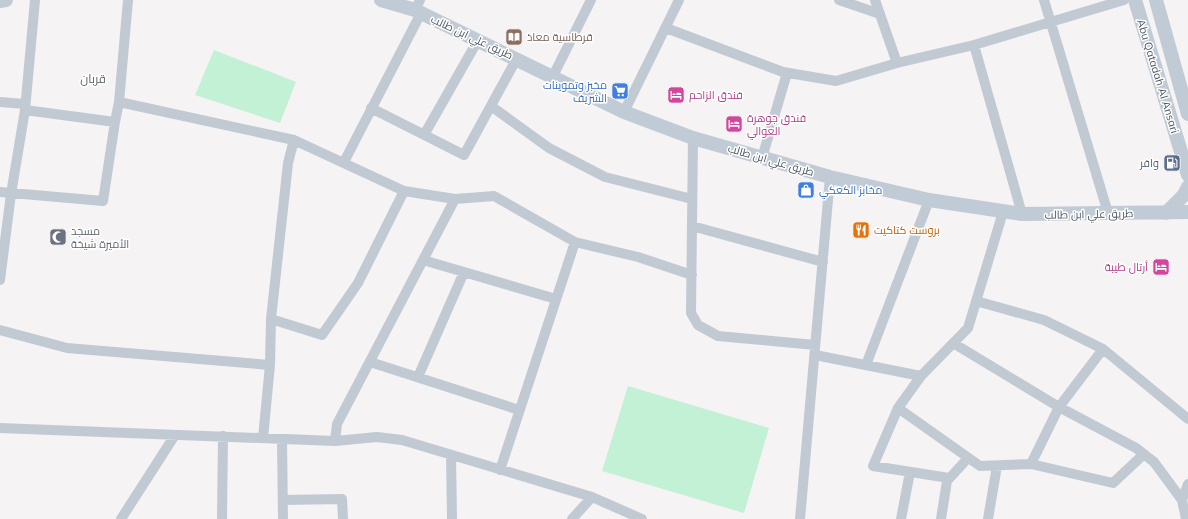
<svg xmlns="http://www.w3.org/2000/svg" width="1188" height="519" font-family="Mulish,Cairo,sans-serif">
  <style>
    .pitch { fill: #c3f1d5 }
    .lines { fill: none; stroke-linecap: round; stroke-linejoin: round }
    .street { stroke: #c1cad2; stroke-width: 10 }
    .secondary { stroke: #c1cbd6; stroke-width: 14 }
    .labels { text-anchor: middle; dominant-baseline: central; stroke-width: 3; stroke-linejoin: round; paint-order: stroke }
    .street-label { font-size: 11px; fill: #4a5661; stroke: #fff }
    .education-label { font-size: 11px; fill: #785e54; stroke: #fff; text-anchor: start }
    .shop-label { font-size: 11px; fill: #366cbe; stroke: #fff; text-anchor: end }
    .hotel-label { font-size: 11px; fill: #b23c85; stroke: #fff; text-anchor: start }
    .service-label { font-size: 11px; fill: #4e5e75; stroke: #fff; text-anchor: end }
    .food-label { font-size: 11px; fill: #c56008; stroke: #fff; text-anchor: start }
    .worship-label { font-size: 11px; fill: #5b616d; stroke: #fff; text-anchor: start }
    .neighbourhood-label { font-size: 12px; fill: #5f6368; stroke: #fff }
  </style>
  <rect width="100%" height="100%" fill="#f5f3f3"/>
  <!-- pitch -->
  <path class="pitch" d="M214 50 296 82 280 123 195 95Z
    M628 386 769 428 744 513 602 471Z"/>
  <g class="lines">
    <!-- street -->
    <path class="street" d="M839 0 880 14
      M875 0 897 63
      M1044 0 1108 213
      M415 10 420 0
      M666 28 783 72 836 81 897 63 974 45 1124 0
      M974 45 1022 214
      M553 76 591 0
      M0 102 25 104
      M119 102 128 0
      M491 106 549 148 605 177 692 199
      M371 108 464 155 517 58
      M25 110 115 122 119 102 294 140 404 191 455 199 494 196 575 242 638 257 692 275
      M624 112 679 0
      M424 135 478 40
      M693 138 691 313 698 325 718 336 815 345
      M762 158 787 73
      M344 162 421 13
      M0 192 103 201 115 122
      M692 226 823 262
      M423 260 556 299
      M0 280 11 194 25 110 35 0
      M976 301 1044 320 1103 349 1188 419
      M271 319 322 335 358 283 404 191
      M0 330 67 348 270 365
      M953 343 1059 407 1136 448 1154 462 1182 500
      M815 355 921 376 968 328 1003 212
      M370 362 519 410
      M866 365 929 200
      M921 376 898 408 873 466 949 478
      M418 377 464 272
      M898 408 980 466 1031 464 1059 407 1103 349
      M0 428 335 441 377 437 402 440 592 497 642 519
      M263 438 270 365 271 319 288 163 294 140
      M282 439 283 519
      M335 441 337 424 455 199
      M451 455 452 519
      M1031 464 1113 483 1144 454
      M500 470 575 242
      M283 500 342 499 343 519
      M121 519 175 435
      M222 519 223 436
      M572 519 592 497
      M800 519 830 177
      M901 519 910 472
      M941 519 947 481 968 458
      M988 519 997 466
      M1186 519 1182 500 1188 484"/>
    <!-- secondary -->
    <path class="secondary" d="M381 0 415 10 624 112 693 138 830 177 929 200 1022 214 1188 212
      M1135 0 1188 175
      M1156 0 1188 114
      M0 1 6 0
      M1166 213 1184 195 1188 187"/>
  </g>
  <!-- icons -->
  <defs>
    <symbol id="library-square" viewBox="-11 -11 22 22"><rect x="-9" y="-9" width="18" height="18" rx="4" fill="#8d6e63" stroke="#fff"/><path d="M-6-4Q-3-5.5-.7-3.5V5Q-3 3-6 4ZM6-4Q3-5.5 .7-3.5V5Q3 3 6 4Z" fill="#fff"/></symbol>
    <symbol id="supermarket-square" viewBox="-11 -11 22 22"><rect x="-9" y="-9" width="18" height="18" rx="4" fill="#3f7fe0" stroke="#fff"/><path d="M-6-5.5h2.5l.6 2H6L4.5 2H-2.5L-4.4-4H-6ZM-1.5 3.2a1.3 1.3 0 1 0 .1 0ZM3 3.2a1.3 1.3 0 1 0 .1 0Z" fill="#fff"/></symbol>
    <symbol id="hotel-square" viewBox="-11 -11 22 22"><rect x="-9" y="-9" width="18" height="18" rx="4" fill="#d1479c" stroke="#fff"/><path d="M-6-4.5h1.5V1H6V5H4.5V3h-9V5H-6ZM-4 0a1.8 1.8 0 1 1 3.6 0ZM.5 0V-2.5h3Q6-2.5 6 0Z" fill="#fff"/></symbol>
    <symbol id="fuel-square" viewBox="-11 -11 22 22"><rect x="-9" y="-9" width="18" height="18" rx="4" fill="#5c6f8a" stroke="#fff"/><path d="M-5.5-6h7V0h2V4h1.3V-2.5L3-4.5l.8-.8L6-3V5H2.5V1h-1V6h-7ZM-4.2-4.7v3.2H.2V-4.7Z" fill="#fff"/></symbol>
    <symbol id="shop-square" viewBox="-11 -11 22 22"><rect x="-9" y="-9" width="18" height="18" rx="4" fill="#3f7fe0" stroke="#fff"/><path d="M-5-2.5h2.3a2.7 3.5 0 0 1 5.4 0H5L5.5 6h-11ZM-1.5-2.5h3a1.5 2.3 0 0 0-3 0Z" fill="#fff"/></symbol>
    <symbol id="restaurant-square" viewBox="-11 -11 22 22"><rect x="-9" y="-9" width="18" height="18" rx="4" fill="#e8710a" stroke="#fff"/><path d="M-5-6h1v4h1v-4h1v4h1v-4h1v5L-1.5 .5V6h-2V.5L-5-1ZM5-6V6H3V1.5H1.5Q1.5-4 5-6Z" fill="#fff"/></symbol>
    <symbol id="mosque-square" viewBox="-11 -11 22 22"><rect x="-9" y="-9" width="18" height="18" rx="4" fill="#6b7280" stroke="#fff"/><path d="M3.5-4.9A6 6 0 1 0 3.5 4.9A5 5 0 1 1 3.5-4.9Z" fill="#fff"/></symbol>
  </defs>
  <g fill-rule="evenodd">
    <use href="#library-square" x="504" y="27" width="20" height="20"/>
    <use href="#supermarket-square" x="610" y="81" width="20" height="20"/>
    <use href="#hotel-square" x="666" y="85" width="20" height="20"/>
    <use href="#hotel-square" x="724" y="114" width="20" height="20"/>
    <use href="#fuel-square" x="1162" y="153" width="20" height="20"/>
    <use href="#shop-square" x="796" y="180" width="20" height="20"/>
    <use href="#restaurant-square" x="851" y="220" width="20" height="20"/>
    <use href="#mosque-square" x="48" y="227" width="20" height="20"/>
    <use href="#hotel-square" x="1151" y="257" width="20" height="20"/>
  </g>
  <g class="labels">
    <!-- street labels -->
    <g class="street-label">
      <text transform="translate(472 37) rotate(25)">طريق علي ابن طالب</text>
      <text transform="translate(1158 76) rotate(73)">Abu Qatadah Al Ansari</text>
      <text transform="translate(771 160) rotate(16)">طريق علي ابن طالب</text>
      <text transform="translate(1089 214) rotate(-1)">طريق علي ابن طالب</text>
    </g>
    <!-- education labels -->
    <g class="education-label">
      <text x="527" y="37">قرطاسية معاذ</text>
    </g>
    <!-- shop labels -->
    <g class="shop-label">
      <text x="607" y="85">مخبز وتموينات<tspan x="607" dy="13">الشريف</tspan></text>
      <text x="819" y="190" text-anchor="start">مخابز الكعكي</text>
    </g>
    <!-- hotel labels -->
    <g class="hotel-label">
      <text x="689" y="95">فندق الزاحم</text>
      <text x="747" y="118">فندق جوهرة<tspan x="747" dy="13">العوالي</tspan></text>
      <text x="1148" y="267" text-anchor="end">أرتال طيبة</text>
    </g>
    <!-- service labels -->
    <g class="service-label">
      <text x="1159" y="163">وافر</text>
    </g>
    <!-- food labels -->
    <g class="food-label">
      <text x="874" y="230">بروست كتاكيت</text>
    </g>
    <!-- worship labels -->
    <g class="worship-label">
      <text x="71" y="231">مسجد<tspan x="71" dy="13">الأميرة شيخة</tspan></text>
    </g>
    <!-- neighbourhood labels -->
    <g class="neighbourhood-label">
      <text x="93" y="78">قربان</text>
    </g>
  </g>
</svg>
